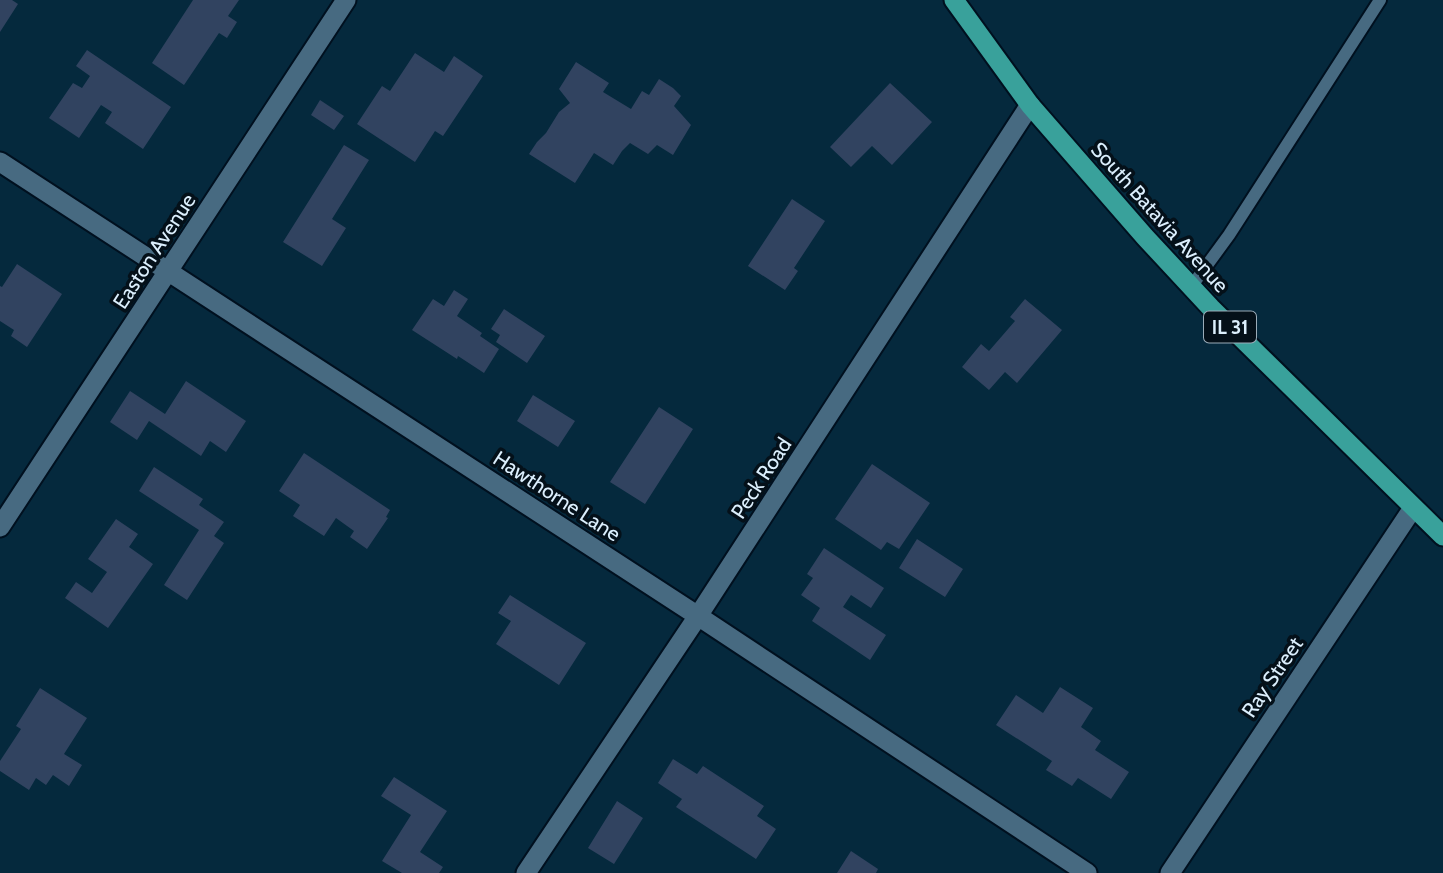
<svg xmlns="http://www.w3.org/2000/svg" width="1443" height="873" font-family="Cabin,sans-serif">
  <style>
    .building { fill: #314360 }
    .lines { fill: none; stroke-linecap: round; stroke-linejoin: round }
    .service-casing { stroke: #00101f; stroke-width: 16 }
    .minor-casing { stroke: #00101f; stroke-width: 23 }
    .primary-casing { stroke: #00101f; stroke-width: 23 }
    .service { stroke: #476a81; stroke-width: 12 }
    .minor { stroke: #476a81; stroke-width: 19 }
    .primary { stroke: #39a19b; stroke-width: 19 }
    .labels { text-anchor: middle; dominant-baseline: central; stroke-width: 7; stroke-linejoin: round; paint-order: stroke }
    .shield { fill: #041019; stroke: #9bacb9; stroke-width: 2 }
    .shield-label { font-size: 19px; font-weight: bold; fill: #dceffd }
    .street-label { font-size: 21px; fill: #dceffd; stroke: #041019 }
  </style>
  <rect width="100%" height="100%" fill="#05293d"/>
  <!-- building -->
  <path class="building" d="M0 0H12L18 4 0 32Z
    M193 0H239L228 16 237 22 227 38 219 33 184 85 152 63Z
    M87 50 171 107 143 149 105 123 112 112 101 105 79 138 49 118 73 83 82 88 90 76 76 66Z
    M415 53 444 72 454 56 483 76 443 136 435 131 415 162 357 124 382 86 390 91Z
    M576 62 609 83 603 92 631 109 642 91 649 95 659 79 673 88 681 96 674 106 691 125 673 155 657 145 648 154 630 143 622 151 613 165 594 153 575 183 529 154 537 142 546 133 559 112 570 103 559 89Z
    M890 83 932 122 892 165 872 146 851 167 830 147Z
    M320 100 344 116 334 130 311 115Z
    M344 145 369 160 332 219 346 228 322 266 283 242Z
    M792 199 825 221 794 268 798 271 785 290 748 266Z
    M17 264 62 294 27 347 11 336 14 330 0 321V286L2 287Z
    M454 290 468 299 457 316 482 333 480 336 499 349 484 373 458 356 457 359 412 330 433 299 444 306Z
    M1025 299 1062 330 1017 383 1005 372 989 390 962 367 981 344 989 351 1015 321 1010 317Z
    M504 309 545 336 527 363 496 342 500 335 491 329Z
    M186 381 246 421 226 452 210 441 201 456 149 421 137 440 110 422 130 391 165 414Z
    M533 395 575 421 558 447 517 421Z
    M659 407 693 429 645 504 610 482Z
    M304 453 390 510 386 517 388 518 367 549 350 537 354 531 336 518 324 536 293 516 300 505 279 491Z
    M872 464 930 503 899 549 887 542 881 550 835 519Z
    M154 467 203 499 199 505 224 522 214 536 224 543 187 600 164 585 199 530 139 491Z
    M116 519 138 534 129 547 153 564 108 628 65 598 76 582 92 593 107 572 88 559Z
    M917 539 963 569 945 597 899 568Z
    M824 548 884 588 871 608 851 595 843 607 886 635 870 660 812 621 820 608 801 595 813 578 807 574Z
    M510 595 586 643 559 685 496 644 511 621 498 613Z
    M1060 687 1093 708 1081 727 1101 741 1095 750 1129 772 1111 799 1078 778 1072 786 1046 770 1052 761 996 725 1016 695 1043 713Z
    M40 688 87 718 64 754 82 765 69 786 53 775 46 785 36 778 29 790 0 771V761L21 729 16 726Z
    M673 759 697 774 703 766 764 806 757 816 776 829 756 859 676 807 682 799 658 783Z
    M394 777 447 811 420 852 443 867 439 873H402L382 861 411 815 381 796Z
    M617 801 643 818 614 864 588 848Z
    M851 851 878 869 876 873H837Z"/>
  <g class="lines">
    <defs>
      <path id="service" d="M1191 287 1229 235 1380 0"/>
      <path id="minor" d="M0 162 698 616 1087 873
        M0 527 346 0
        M526 873 698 616 1030 105
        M1170 873 1413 508"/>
      <path id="primary" d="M954 0 1030 105 1145 237 1211 308 1443 536"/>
    </defs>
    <!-- service casing -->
    <use href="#service" class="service-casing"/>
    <!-- minor casing -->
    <use href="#minor" class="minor-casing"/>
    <!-- primary casing -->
    <use href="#primary" class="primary-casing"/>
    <!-- service -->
    <use href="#service" class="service"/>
    <!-- minor -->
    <use href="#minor" class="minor"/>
    <!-- primary -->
    <use href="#primary" class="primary"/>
  </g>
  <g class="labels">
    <!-- shield labels -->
    <rect class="shield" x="1204" y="311.5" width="52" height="31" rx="5"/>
    <g class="shield-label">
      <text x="1230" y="327">IL 31</text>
    </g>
    <!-- street labels -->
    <g class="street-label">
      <text transform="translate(1160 217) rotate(48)">South Batavia Avenue</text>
      <text transform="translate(154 251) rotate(-57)">Easton Avenue</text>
      <text transform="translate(761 478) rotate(-57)">Peck Road</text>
      <text transform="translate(557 496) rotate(33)">Hawthorne Lane</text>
      <text transform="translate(1272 677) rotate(-56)">Ray Street</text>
    </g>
  </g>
</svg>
